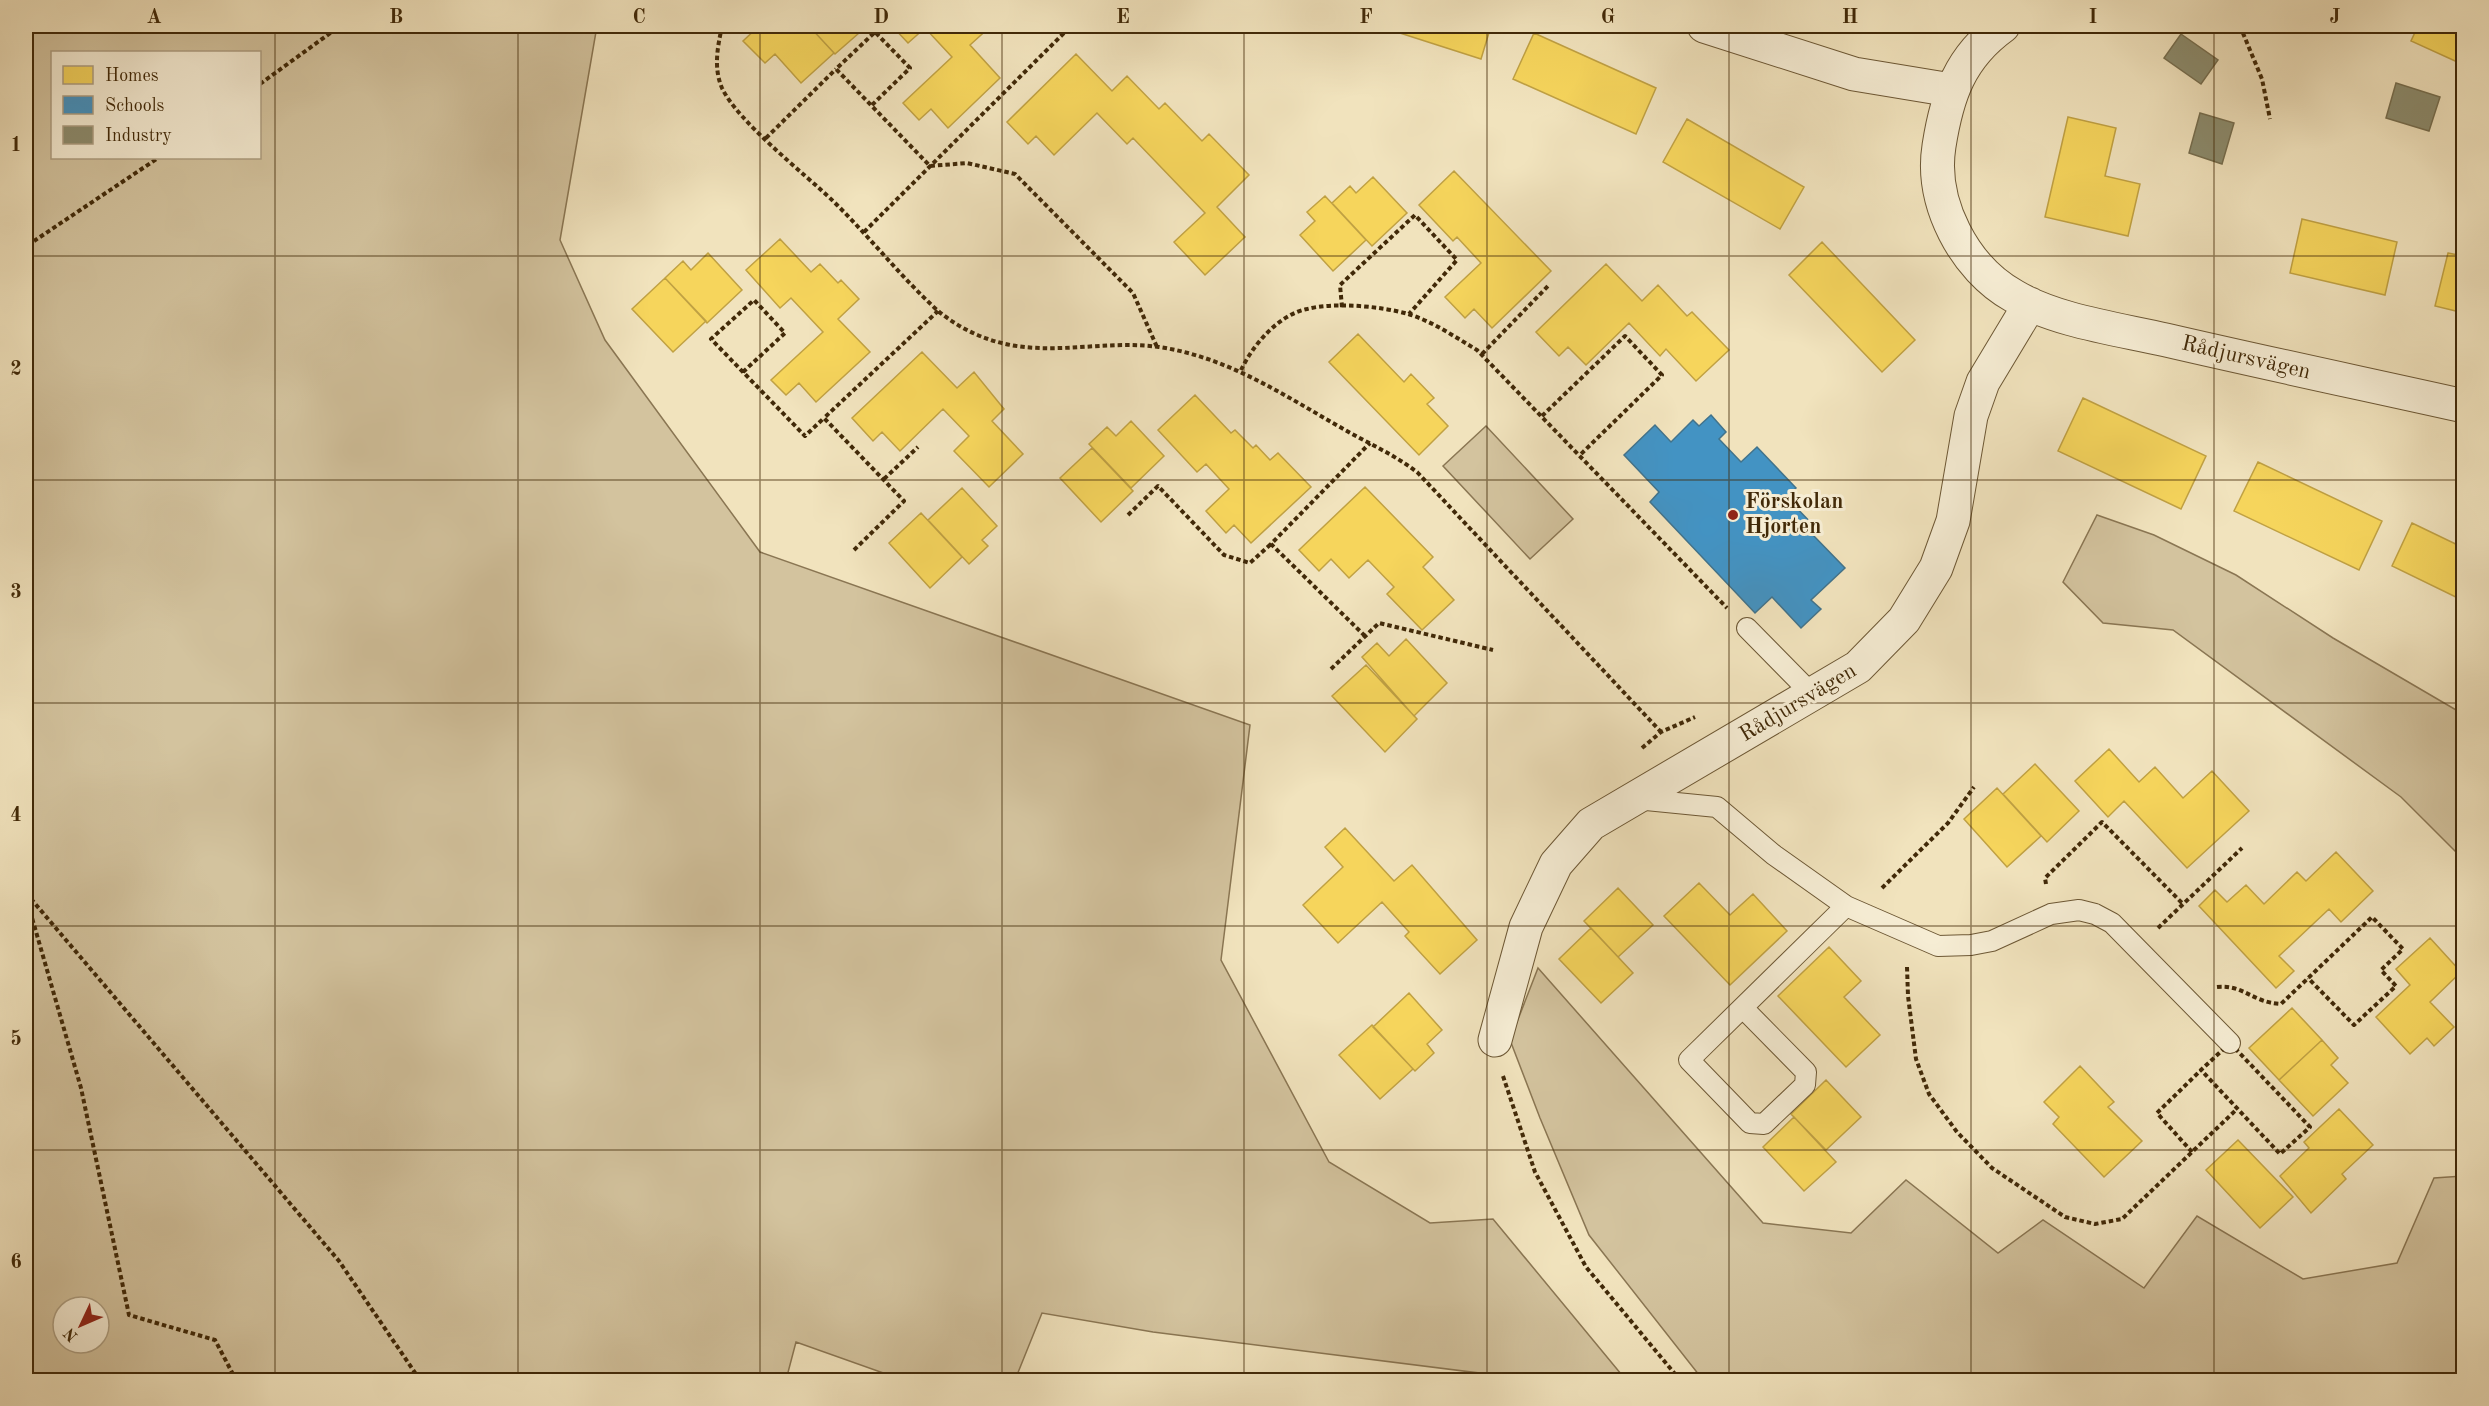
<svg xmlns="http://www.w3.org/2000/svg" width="2489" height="1406" font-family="'Old Standard TT',serif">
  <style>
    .green { fill: #d3c39e; stroke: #8a7653; stroke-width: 1.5; fill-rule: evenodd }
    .homes { fill: #f6d55c; stroke: #c0a143; stroke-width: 1.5 }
    .schools { fill: #4393c3; stroke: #42738b; stroke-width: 1.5 }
    .industry { fill: #8c8c6e; stroke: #766e4f; stroke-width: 1.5 }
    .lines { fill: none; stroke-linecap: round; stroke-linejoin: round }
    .service-casing { stroke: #6d5835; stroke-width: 22 }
    .minor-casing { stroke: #6d5835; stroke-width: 35 }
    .path { stroke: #412908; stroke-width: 4; stroke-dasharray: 4.5 3; stroke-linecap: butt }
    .service { stroke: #f6edd4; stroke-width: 20 }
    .minor { stroke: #f6edd4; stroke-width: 33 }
    .grid { fill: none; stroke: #412908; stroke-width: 1.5; stroke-opacity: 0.55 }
    .poi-dot { fill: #8f2418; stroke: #f6edd4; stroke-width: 2 }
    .labels { text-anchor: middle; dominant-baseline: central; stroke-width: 6; stroke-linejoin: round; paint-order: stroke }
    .street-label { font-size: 22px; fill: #412908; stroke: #f6edd4 }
    .poi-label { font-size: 22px; font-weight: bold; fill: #412908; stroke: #f6edd4; text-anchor: start }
    .neatline { fill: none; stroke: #412908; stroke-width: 2 }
    .grid-label { font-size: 20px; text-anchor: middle; font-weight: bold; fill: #412908 }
  </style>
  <rect width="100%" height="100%" fill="#f1e3bd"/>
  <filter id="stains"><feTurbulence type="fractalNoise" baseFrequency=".00333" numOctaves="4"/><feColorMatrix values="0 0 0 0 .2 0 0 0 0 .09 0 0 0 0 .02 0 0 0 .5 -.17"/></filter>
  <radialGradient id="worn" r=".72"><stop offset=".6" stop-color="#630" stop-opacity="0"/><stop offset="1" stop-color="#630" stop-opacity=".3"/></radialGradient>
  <!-- green -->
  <path class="green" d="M26 26H597L560 240 605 340 760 552 1250 725 1221 960 1329 1162 1430 1223 1493 1219 1626 1380H1535L1153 1332 1042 1313 1015 1380H903L796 1342 786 1380H26ZM52 52H260V158H52ZM63 1307H99V1343H63Z
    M1486 426 1573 519 1530 559 1443 466Z
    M2097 515 2154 535 2236 575 2333 638 2463 714V859L2401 797 2173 630 2103 623 2063 582Z
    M1538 968 1763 1223 1851 1233 1906 1180 1998 1253 2043 1220 2144 1288 2197 1216 2303 1279 2397 1263 2434 1178 2463 1176V1380H1939L1921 1374 1915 1380H1703L1589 1235 1540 1118 1510 1040Z"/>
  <!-- homes -->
  <path class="homes" d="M759 26H809L834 53 801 83 775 54 765 63 743 41Z
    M809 26H867L835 54Z
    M892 26H991L970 45 1000 78 948 128 931 109 919 120 903 103 952 57 925 28 908 43Z
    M1378 26H1491L1481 59Z
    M2418 26H2464V65L2411 41Z
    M1534 33 1656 88 1636 134 1513 79Z
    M1076 54 1112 91 1127 76 1159 109 1165 103 1202 141 1209 134 1249 175 1217 207 1245 237 1205 275 1174 242 1205 213 1133 138 1127 144 1097 113 1054 155 1036 136 1028 144 1007 122Z
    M2068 117 2116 128 2105 176 2140 184 2128 236 2045 217Z
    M1687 119 1804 187 1780 229 1663 162Z
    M1454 171 1551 271 1492 328 1474 309 1465 318 1445 297 1481 263 1457 237 1453 241 1419 205Z
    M1373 177 1407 213 1372 246 1332 203 1350 186 1356 193Z
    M1325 196 1366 240 1333 271 1300 235 1315 221 1307 212Z
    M2302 219 2397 242 2385 295 2290 273Z
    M780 239 811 272 820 264 838 283 841 280 859 299 838 319 870 352 816 402 799 383 786 395 771 380 823 332 791 298 780 308 746 270Z
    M1822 242 1915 340 1882 372 1789 275Z
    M708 253 742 290 707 323 665 278 683 261 691 270Z
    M2448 253 2464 256V313L2435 306Z
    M1606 264 1642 301 1658 285 1687 316 1692 312 1729 350 1696 381 1666 349 1660 356 1629 323 1586 365 1568 347 1559 356 1536 332Z
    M665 278 706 321 673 352 632 309Z
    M1358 334 1404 382 1411 374 1434 398 1427 404 1448 426 1419 455 1329 362Z
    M922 352 957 388 974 372 1004 409 992 421 1023 454 989 487 954 451 969 436 943 409 900 451 882 432 873 441 852 418Z
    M1195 395 1231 433 1235 430 1253 448 1256 445 1270 460 1278 453 1311 487 1251 543 1234 525 1226 533 1206 511 1229 489 1206 464 1197 472 1158 430Z
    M2083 398 2206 456 2181 509 2058 451Z
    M1131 421 1164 456 1131 488 1089 444 1107 427 1116 436Z
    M1092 448 1133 491 1101 522 1060 478Z
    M2258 462 2382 521 2359 570 2234 511Z
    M1365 487 1433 557 1423 567 1454 600 1422 630 1387 594 1394 587 1368 560 1349 578 1331 559 1319 571 1299 550Z
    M962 488 997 526 982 540 988 546 969 564 928 520Z
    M921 513 962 557 930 588 889 543Z
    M2412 523 2464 548V601L2392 566Z
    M1406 639 1447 683 1414 716 1362 657 1377 643 1389 656Z
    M1366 665 1417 719 1385 752 1332 696Z
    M2109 749 2139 782 2155 767 2183 798 2212 771 2249 811 2187 868 2124 801 2108 817 2075 781Z
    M2035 764 2079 811 2047 842 2003 794Z
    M1997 788 2041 836 2007 867 1964 819Z
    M1345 828 1394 881 1412 865 1477 940 1440 974 1405 936 1409 932 1382 902 1338 943 1303 905 1343 867 1325 847Z
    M2336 852 2373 891 2341 922 2329 909 2279 956 2294 971 2276 988 2199 906 2215 890 2227 902 2246 885 2264 904 2297 872 2306 881Z
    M1699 883 1730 915 1753 894 1787 931 1730 985 1664 916Z
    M1618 888 1653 925 1618 957 1584 921Z
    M1591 928 1633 973 1601 1003 1559 959Z
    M2430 938 2461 972 2430 1002 2454 1027 2434 1046 2427 1038 2410 1054 2376 1017 2410 985 2396 969Z
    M1829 947 1861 981 1844 997 1880 1035 1846 1067 1778 996Z
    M1409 993 1442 1030 1427 1044 1434 1053 1415 1071 1373 1027Z
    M2292 1008 2322 1040 2279 1080 2249 1048Z
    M1372 1025 1413 1069 1380 1099 1339 1055Z
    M2322 1040 2338 1058 2331 1065 2348 1083 2313 1116 2279 1080Z
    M2080 1066 2114 1102 2108 1107 2142 1141 2104 1177 2053 1124 2059 1117 2044 1102Z
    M1826 1080 1861 1117 1826 1150 1791 1114Z
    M2339 1109 2373 1145 2342 1174 2346 1179 2311 1213 2280 1176 2309 1148 2304 1142Z
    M1794 1117 1836 1162 1804 1191 1763 1147Z
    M2238 1140 2293 1197 2260 1228 2206 1170Z"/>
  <!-- schools -->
  <path class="schools" d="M1711 415 1726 432 1719 439 1741 462 1757 447 1796 488 1786 497 1817 529 1812 534 1845 568 1811 600 1821 609 1801 628 1772 597 1755 613 1650 502 1659 492 1624 455 1655 425 1671 442 1693 420 1699 426Z"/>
  <!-- industry -->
  <path class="industry" d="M2181 34 2218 60 2201 84 2164 58Z
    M2396 83 2440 97 2429 131 2386 118Z
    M2200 113 2234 123 2222 164 2189 153Z"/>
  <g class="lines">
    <defs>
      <path id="service" d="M1747 628 1813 695
        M1636 799 1717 807 1774 855 1846 906
        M1743 1008 1806 1072 1805 1085 1764 1124 1750 1123 1689 1060 1846 906 1938 946 1971 945 1992 941 2051 914 2079 910 2095 914 2112 923 2230 1043"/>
      <path id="minor" d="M1704 26 1854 74 1951 90
        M2003 26C1960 57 1947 95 1939 146 1930 203 1964 268 2014 296 2056 321 2118 329 2166 340 2265 363 2365 384 2464 406
        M1495 1040 1526 927 1556 864 1591 824 1858 667 1904 620 1936 568 1953 521 1971 416 1983 382 2030 304"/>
    </defs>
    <!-- service casing -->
    <use href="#service" class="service-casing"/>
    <!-- minor casing -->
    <use href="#minor" class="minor-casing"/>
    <!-- path -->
    <path class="path" d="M722 26C718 46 713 67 722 88 738 122 804 173 833 201 869 236 900 276 937 310 951 322 970 333 988 339 1045 359 1101 339 1159 347 1227 357 1282 394 1340 427 1367 443 1394 454 1418 473L1661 732
      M2240 26 2262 79 2270 119
      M260 84 340 26
      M872 105 910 68 875 32 836 69 930 166 967 163 1015 174 1133 293 1157 347
      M766 138 836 69
      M864 232 1071 26
      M26 254 34 241 158 158
      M1342 307 1340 285 1415 215 1457 260 1409 314
      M1482 354 1549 285
      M1241 370C1253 345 1278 315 1307 309 1333 302 1381 306 1408 314 1432 321 1455 337 1477 350L1727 608
      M743 372 785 333 754 300 711 339 805 436 824 418
      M1542 416 1625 336 1662 375 1580 455
      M884 479 918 447
      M1128 515 1158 486 1224 555 1250 563 1271 544
      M854 550 904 501 824 418 938 311
      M1365 636 1271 544 1370 443
      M1331 669 1379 623 1493 650
      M1642 748 1661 732 1695 717
      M2046 884 2045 878 2102 822 2183 904
      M1882 888 1948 823 1974 787
      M26 893 339 1261 420 1380
      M26 897 81 1088 129 1315 215 1340 236 1380
      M2158 928 2242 848
      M1907 967 1908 996 1916 1059 1929 1094 1957 1132 1992 1168 2065 1217 2095 1224 2122 1219 2237 1109
      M2217 987C2243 984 2253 1003 2281 1004L2372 917 2403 949 2381 970 2396 986 2354 1025 2308 978
      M2230 1043 2310 1127 2280 1154 2201 1070Z
      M1503 1076 1535 1172 1586 1267 1680 1380
      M2192 1152 2157 1113 2201 1070"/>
    <!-- service -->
    <use href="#service" class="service"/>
    <!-- minor -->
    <use href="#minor" class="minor"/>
  </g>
  <!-- grid -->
  <path class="grid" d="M275 26V1380M518 26V1380M760 26V1380M1002 26V1380M1244 26V1380M1487 26V1380M1729 26V1380M1971 26V1380M2214 26V1380M26 256H2464M26 480H2464M26 703H2464M26 926H2464M26 1150H2464"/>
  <!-- markers -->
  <circle class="poi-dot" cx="1733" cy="515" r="6"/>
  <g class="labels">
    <!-- street labels -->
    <g class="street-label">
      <text transform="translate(2246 358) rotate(13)">Rådjursvägen</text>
      <text transform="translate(1798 703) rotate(-31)">Rådjursvägen</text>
    </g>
    <!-- poi labels -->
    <g class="poi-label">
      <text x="1745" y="502">Förskolan<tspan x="1745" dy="25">Hjorten</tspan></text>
    </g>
  </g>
  <!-- margin -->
  <rect width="2489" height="1406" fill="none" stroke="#f1e3bd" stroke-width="66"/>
  <!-- legend -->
  <rect x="51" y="51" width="210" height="108" fill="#f6edd4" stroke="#ae9f82" stroke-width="1.5"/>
  <rect x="63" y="66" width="30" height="18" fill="#f6d55c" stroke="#ae9f82" stroke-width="1.5"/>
  <text x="105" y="81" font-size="18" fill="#412908">Homes</text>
  <rect x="63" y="96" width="30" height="18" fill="#4393c3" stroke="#ae9f82" stroke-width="1.5"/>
  <text x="105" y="111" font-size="18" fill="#412908">Schools</text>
  <rect x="63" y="126" width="30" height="18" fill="#8c8c6e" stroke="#ae9f82" stroke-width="1.5"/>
  <text x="105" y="141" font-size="18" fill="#412908">Industry</text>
  <!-- north arrow -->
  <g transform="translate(81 1325) rotate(226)"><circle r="28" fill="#f6edd4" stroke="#ae9f82" stroke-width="1.5"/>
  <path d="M0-4.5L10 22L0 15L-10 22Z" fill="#8f2418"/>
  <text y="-9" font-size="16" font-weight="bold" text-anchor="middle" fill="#412908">N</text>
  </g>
  <rect x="33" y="33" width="2423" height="1340" class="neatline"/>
  <g class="grid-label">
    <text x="154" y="23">A</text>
    <text x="396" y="23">B</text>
    <text x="639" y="23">C</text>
    <text x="881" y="23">D</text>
    <text x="1123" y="23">E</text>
    <text x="1366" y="23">F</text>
    <text x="1608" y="23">G</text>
    <text x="1850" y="23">H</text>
    <text x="2093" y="23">I</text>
    <text x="2335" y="23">J</text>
    <text x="16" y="151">1</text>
    <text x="16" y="375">2</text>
    <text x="16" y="598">3</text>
    <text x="16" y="821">4</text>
    <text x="16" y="1045">5</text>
    <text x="16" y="1268">6</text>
  </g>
  <rect width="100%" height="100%" filter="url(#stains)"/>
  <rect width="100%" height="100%" fill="url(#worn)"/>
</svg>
